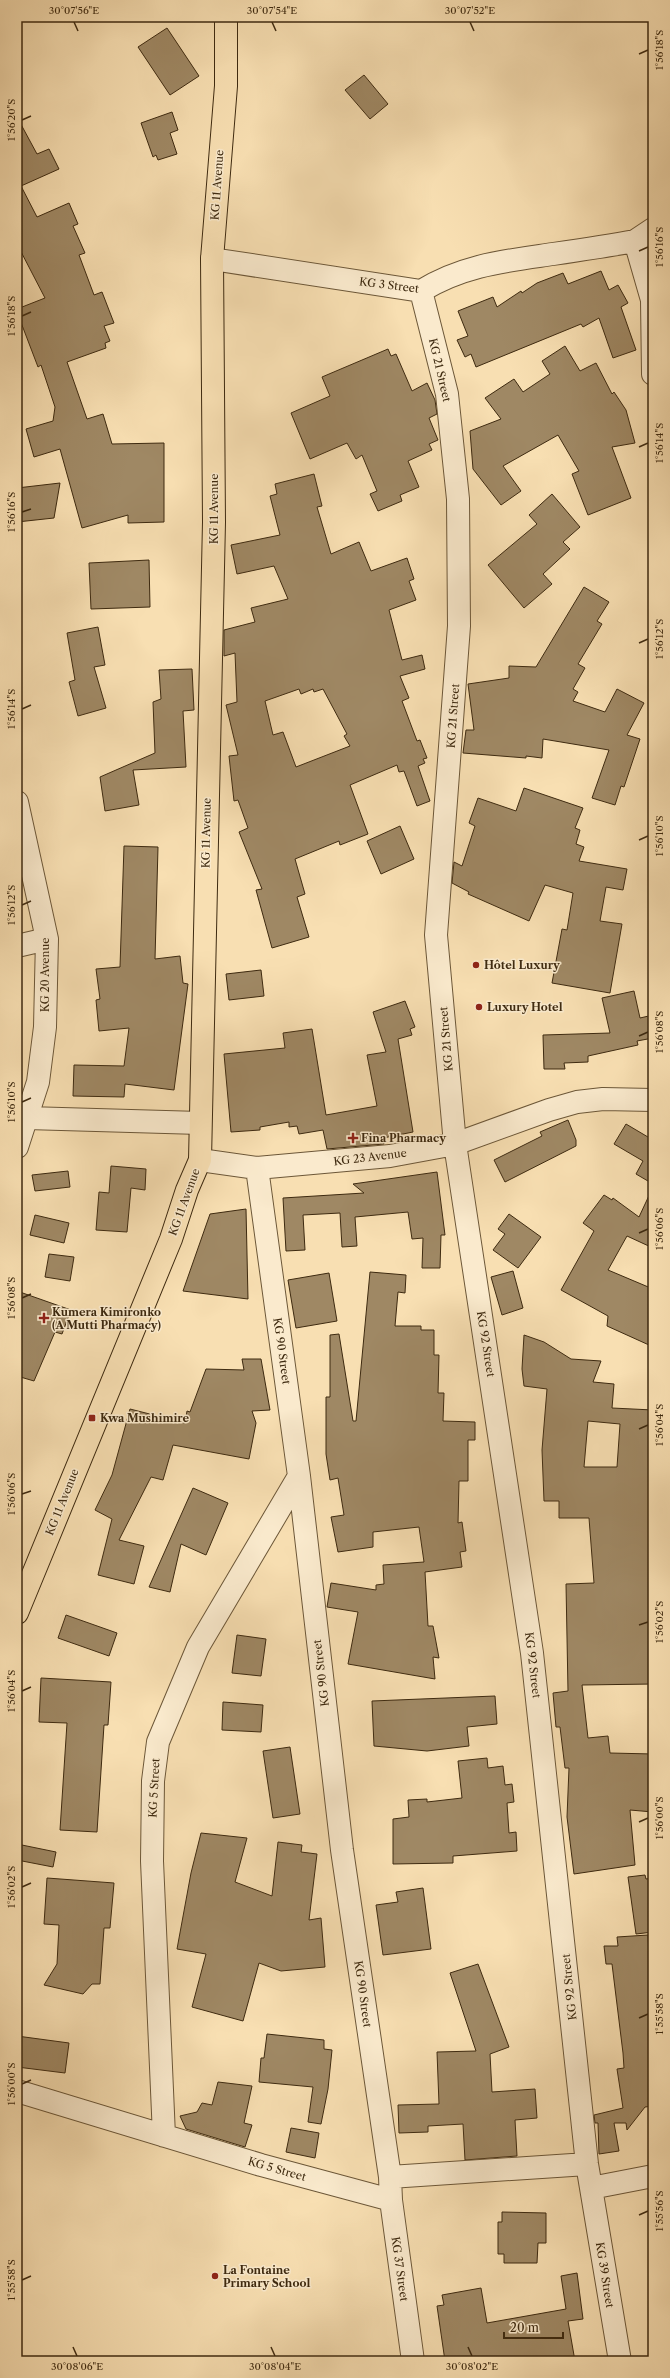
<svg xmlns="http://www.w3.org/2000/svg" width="670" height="2378" font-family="'Libre Caslon Text',serif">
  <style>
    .building { fill: #9f8864; stroke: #3e2a10; fill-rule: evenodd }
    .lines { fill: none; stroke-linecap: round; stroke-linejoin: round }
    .minor-casing { stroke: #6c5738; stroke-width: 24 }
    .major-casing { stroke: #3e2a10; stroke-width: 24 }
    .minor { stroke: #faeacd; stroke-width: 22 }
    .major { stroke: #f8dfb2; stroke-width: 22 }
    .ticks { fill: none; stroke: #3e2a10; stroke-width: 1.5 }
    .poi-dot { fill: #8f2418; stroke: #faeacd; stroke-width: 1.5 }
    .labels { text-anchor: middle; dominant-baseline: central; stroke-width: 3; stroke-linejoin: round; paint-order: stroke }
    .street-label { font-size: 11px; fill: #3e2a10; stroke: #faeacd }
    .poi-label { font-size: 11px; font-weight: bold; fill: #3e2a10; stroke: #faeacd; text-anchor: start }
    .neatline { fill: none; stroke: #3e2a10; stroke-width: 1.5 }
    .ticks-label { font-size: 10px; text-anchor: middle; fill: #3e2a10 }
  </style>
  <rect width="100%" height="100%" fill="#f8dfb2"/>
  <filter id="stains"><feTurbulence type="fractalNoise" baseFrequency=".005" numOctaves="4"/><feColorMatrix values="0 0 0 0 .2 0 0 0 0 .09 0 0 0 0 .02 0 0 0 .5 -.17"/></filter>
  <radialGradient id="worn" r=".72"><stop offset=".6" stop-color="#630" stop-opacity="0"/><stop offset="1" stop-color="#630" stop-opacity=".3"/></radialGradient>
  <!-- building -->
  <path class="building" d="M167 28 199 76 170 95 138 47Z
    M364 75 388 104 370 119 345 90Z
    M172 112 178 130 170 133 177 154 158 160 156 155 153 157 141 123Z
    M17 117 37 154 49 149 59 169 21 186 37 217 69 203 78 224 73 226 85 253 79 255 94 295 102 292 114 323 104 326 110 341 105 343 106 348 67 362 87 419 103 414 112 444 164 443V522L128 523V515L82 528 60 449 34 457 26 429 53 421 55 407 41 365 38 367 17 312V309L45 298 17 244Z
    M601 271 609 290 618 285 628 303 621 307 636 350 613 358 599 318 583 327 581 324 476 367 471 354 465 357 457 340 468 336 458 311 493 297 497 307 521 291 522 293 537 283 563 273 568 284Z
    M565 346 580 371 596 363 612 394 614 392 626 410 635 443 612 447 631 498 588 515 572 474 579 471 558 435 503 466 521 491 501 505 473 469 470 431 501 419 485 398 514 379 523 392 550 374 542 361Z
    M388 349 391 356 396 354 412 391 427 383 435 400 437 414 429 418 438 440 429 444 432 450 408 461 419 487 400 495 402 501 378 511 370 494 377 491 362 455 356 459 347 443 310 459 291 413 330 396 322 377Z
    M314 474 322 506 317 507 331 554 359 542 371 571 407 558 414 579 409 581 416 600 389 610 402 660 422 655 425 669 400 676 409 698 402 701 417 741 420 740 427 758 423 759 425 763 418 766 430 801 417 806 404 771 399 772 397 765 350 785 368 834 340 845 339 841 295 859 305 894 297 897 309 937 272 948 256 890 262 889 239 832 248 828 238 800 234 801 229 756 238 755 226 705 237 702 235 653 224 656V630L255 622 251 608 288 599 274 566 237 574 231 545 280 535 270 496 277 494 275 484ZM299 689 301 694 313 689 314 692 323 689 347 734 344 736 350 746 296 767 283 732 273 735 265 701Z
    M60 483 54 518 17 522V488Z
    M552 494 580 527 563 542 570 549 543 574 552 584 524 608 488 565 537 524 529 515Z
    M149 560 150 607 91 609 89 563Z
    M584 587 609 602 597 621 602 624 578 664 585 668 573 689 578 692 573 701 605 712 617 689 644 703 627 735 640 739 624 787 621 786 615 805 592 798 609 750 543 739 542 758 526 756V758L463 753 466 730H474L468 684 509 678V666L536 667Z
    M98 627 105 665 94 667 106 708 78 716 69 682 75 680 67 633Z
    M192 669 194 710 183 711 186 767 133 770 139 805 105 811 100 777 155 753 153 702 161 699 159 670Z
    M524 788 583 808 575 828 580 830 576 844 584 847 579 861 627 869 623 890 606 887 600 921 622 924 610 993 552 983 562 929 567 930 573 893 545 885 529 921 468 894 469 892 452 883 454 862 462 866 475 826 469 823 478 798 516 811Z
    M400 826 414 859 381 874 367 841Z
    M124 846 158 847 155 959 180 956 183 983 188 984 174 1090 125 1084 124 1097 73 1096 74 1065 124 1066 129 1028 99 1031 96 1000 100 999 96 969 120 967Z
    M261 970 264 996 229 1000 226 974Z
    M634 991 640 1018 653 1015V1038L637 1041 638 1045 588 1056V1062L564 1063 565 1069H544L543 1035 610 1033 602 998Z
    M405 1001 415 1027 410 1029 412 1035 398 1039 413 1132 383 1138 384 1144 327 1149 323 1130 299 1134 297 1126 289 1127V1122L260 1127V1130L231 1132 224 1054 285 1048 283 1033 312 1029 326 1115 377 1106 367 1055 386 1052 373 1012Z
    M568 1120 576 1140V1146L505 1182 494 1160 542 1136 540 1132Z
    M626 1124 653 1140V1184L636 1174 643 1161 614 1144Z
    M111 1166 146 1169 145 1190 131 1188 127 1232 96 1230 99 1192 109 1193Z
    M68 1171 70 1187 35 1191 32 1175Z
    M437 1172 445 1235H441L440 1268H422L423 1238 412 1239 408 1212 355 1217 357 1246 342 1247 340 1213 303 1215 305 1250 286 1251 283 1198 364 1193 353 1184Z
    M653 1187V1248L627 1236 608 1270 653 1289V1336L649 1345 607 1326 608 1316 561 1290 594 1231 583 1223 604 1195 612 1200 613 1198 639 1217Z
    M246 1209 248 1299 183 1291 210 1214Z
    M509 1214 541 1237 518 1268 493 1250 505 1234 498 1229Z
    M35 1215 69 1223 64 1243 30 1235Z
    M49 1254 74 1257 70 1281 45 1277Z
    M513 1271 523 1308 502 1315 491 1277Z
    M370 1272 406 1275 405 1293 398 1292 395 1326H421V1330H434V1355H439L438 1393H444L443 1421 475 1422V1440H468V1481H459L458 1523 462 1522 466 1551 460 1552 462 1567 425 1572 428 1626H433L439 1658 433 1657 435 1679 348 1664 358 1612 327 1607 331 1583 376 1590V1585L384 1584 383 1565 424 1562 419 1527 373 1532V1547L338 1552 331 1517 344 1515 338 1478 330 1480 326 1454V1397H330V1335L339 1334 353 1421H356Z
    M329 1273 337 1321 296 1328 288 1280Z
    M17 1291 71 1310 62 1334 55 1332 34 1381 17 1376Z
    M524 1335 544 1342 571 1359 601 1361 593 1382 614 1384 612 1408 653 1410V1684L582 1685 588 1738 608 1736 610 1753 653 1754V1812L630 1810 635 1865 574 1874 567 1817 569 1768H565L560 1727H556L553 1693 568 1691 566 1584 594 1583 589 1518H559V1501H544L542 1450 547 1389 524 1386 522 1369ZM588 1421 620 1424 617 1467H584Z
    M242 1359H261L270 1410 252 1411 256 1423 249 1459 173 1445 163 1480 151 1477 119 1540 144 1546 134 1584 98 1575 112 1519 95 1510 112 1475 130 1409 185 1423 187 1411 190 1412 206 1369 244 1370Z
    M193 1488 228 1503 206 1555 181 1544 170 1592 149 1587Z
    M66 1615 117 1633 109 1656 58 1638Z
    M237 1635 266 1639 261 1676 232 1673Z
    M41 1678 111 1682 108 1725H104L97 1832 60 1830 67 1723 39 1722Z
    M495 1696 497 1724 467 1727 469 1746 427 1751 374 1746 372 1701Z
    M223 1702 263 1705 261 1732 222 1730Z
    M290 1747 300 1814 273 1818 263 1751Z
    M487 1758 488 1768 503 1766 505 1785 512 1784 514 1802 507 1803 509 1833 516 1832 517 1851 453 1856V1863L393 1864V1819L409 1817 408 1800 427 1799V1802L462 1798 458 1761Z
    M201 1833 247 1838 235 1882 272 1896 278 1842 302 1845 301 1852 317 1854 309 1920 321 1918 325 1967 281 1971 259 1963 243 2021 192 2007 206 1954 177 1949 191 1873Z
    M17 1844 56 1852 53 1867 17 1860Z
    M645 1875 646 1879 653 1878V1932L636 1934 628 1877Z
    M47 1878 114 1883 110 1928H104L100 1984H92L83 1994 44 1985 57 1964 59 1925 44 1924Z
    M423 1888 431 1949 383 1955 376 1905 398 1902 396 1892Z
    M648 1935 650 1970H653V2106L645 2107 627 2130 626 2123H614L619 2151 599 2154 598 2123H595L594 2115 623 2108 617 2069 624 2068 623 2053 612 1964H606L604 1946H618L617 1937Z
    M478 1964 509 2047 490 2054 492 2092 535 2089 537 2118 515 2120 517 2156 465 2160 463 2124 428 2126V2132L399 2133 398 2105 439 2104 437 2052 476 2051 450 1973Z
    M267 2034 324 2040V2049L332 2050 328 2089 321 2124 308 2122 313 2087 259 2082 261 2058H264Z
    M17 2036 69 2043 65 2073 17 2067Z
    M218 2082 252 2086 244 2123 252 2125 245 2147 186 2129 180 2116 197 2112 202 2103 212 2105Z
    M291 2128 319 2133 315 2158 286 2152Z
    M502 2212 546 2213V2243H538L537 2263H504V2254H498V2222H502Z
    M577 2273 583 2319 568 2321 575 2361H445L437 2306 444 2305 442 2295 481 2288 487 2323 566 2309 561 2276Z"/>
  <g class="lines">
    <defs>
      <path id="minor" d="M635 241 652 300 653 374
        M212 259 421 291C463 265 505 261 553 254 580 250 607 246 635 241L653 229
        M421 291 447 394 458 499 459 626 436 935 455 1144 532 1653 587 2164 620 2361
        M17 802 47 939 45 1027 38 1082 17 1147
        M17 946 47 939
        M27 1118 200 1123
        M200 1160 257 1168 390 1156 455 1144 549 1110 577 1102 603 1099 653 1100
        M257 1168 299 1476 342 1850 390 2177 391 2200 413 2361
        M17 2091 261 2165 391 2200
        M164 2136 152 1861 153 1781 158 1742 198 1647 299 1476
        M390 2177 587 2164
        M591 2188 653 2176"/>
      <path id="major" d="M17 1613 171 1239 187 1190 200 1160 214 522 212 259 226 86V17"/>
    </defs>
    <!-- minor casing -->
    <use href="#minor" class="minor-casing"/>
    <!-- major casing -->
    <use href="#major" class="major-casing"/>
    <!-- minor -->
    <use href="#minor" class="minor"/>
    <!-- major -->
    <use href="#major" class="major"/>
  </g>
  <!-- ticks -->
  <path class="ticks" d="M74 22 78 31M272 22 276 31M470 22 474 31M639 54 648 50M22 120 31 116M639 251 648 247M22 316 31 312M639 447 648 443M22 512 31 509M639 643 648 639M22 709 31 705M639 840 648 836M22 905 31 901M639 1036 648 1032M22 1102 31 1098M639 1233 648 1229M22 1298 31 1294M639 1429 648 1425M22 1494 31 1491M639 1625 648 1622M22 1691 31 1687M639 1822 648 1818M22 1887 31 1883M639 2018 648 2014M22 2084 31 2080M639 2215 648 2211M22 2280 31 2276M73 2347 77 2356M271 2347 275 2356M468 2347 472 2356"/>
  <!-- markers -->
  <g class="poi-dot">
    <circle cx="476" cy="965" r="4"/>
    <circle cx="479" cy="1007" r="4"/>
    <path d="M351 1132h4v4h4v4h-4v4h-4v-4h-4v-4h4z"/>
    <path d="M42 1312h4v4h4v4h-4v4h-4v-4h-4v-4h4z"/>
    <rect x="88" y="1414" width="8" height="8" rx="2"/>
    <circle cx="215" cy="2276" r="4"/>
  </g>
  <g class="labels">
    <!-- street labels -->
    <g class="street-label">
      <text transform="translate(217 185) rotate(-86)">KG 11 Avenue</text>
      <text transform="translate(389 285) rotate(7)">KG 3 Street</text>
      <text transform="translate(440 370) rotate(77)">KG 21 Street</text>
      <text transform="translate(214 509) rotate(-90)">KG 11 Avenue</text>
      <text transform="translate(453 716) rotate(-86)">KG 21 Street</text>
      <text transform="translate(206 833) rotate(-89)">KG 11 Avenue</text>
      <text transform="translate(45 975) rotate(-90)">KG 20 Avenue</text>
      <text transform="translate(446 1039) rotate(-95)">KG 21 Street</text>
      <text transform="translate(370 1157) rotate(-7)">KG 23 Avenue</text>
      <text transform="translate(184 1202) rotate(-70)">KG 11 Avenue</text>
      <text transform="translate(486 1344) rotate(81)">KG 92 Street</text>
      <text transform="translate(282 1351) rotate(82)">KG 90 Street</text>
      <text transform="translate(62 1502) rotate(-68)">KG 11 Avenue</text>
      <text transform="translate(533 1665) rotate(83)">KG 92 Street</text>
      <text transform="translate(321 1673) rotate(-97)">KG 90 Street</text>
      <text transform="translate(154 1788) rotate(-87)">KG 5 Street</text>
      <text transform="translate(569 1987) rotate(-96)">KG 92 Street</text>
      <text transform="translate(363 1994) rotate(82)">KG 90 Street</text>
      <text transform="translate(277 2169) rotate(16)">KG 5 Street</text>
      <text transform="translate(400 2269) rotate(82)">KG 37 Street</text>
      <text transform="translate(605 2275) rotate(81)">KG 39 Street</text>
    </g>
    <!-- poi labels -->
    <g class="poi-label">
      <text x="484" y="965">Hôtel Luxury</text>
      <text x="487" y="1007">Luxury Hotel</text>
      <text x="361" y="1138">Fina Pharmacy</text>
      <text x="52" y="1312">Kumera Kimironko<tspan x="52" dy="13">(A Mutti Pharmacy)</tspan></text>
      <text x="100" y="1418">Kwa Mushimire</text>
      <text x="223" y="2270">La Fontaine<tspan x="223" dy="13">Primary School</tspan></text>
    </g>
  </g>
  <!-- margin -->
  <rect width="670" height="2378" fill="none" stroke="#f8dfb2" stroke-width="44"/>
  <!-- scale -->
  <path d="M504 2332v6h59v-6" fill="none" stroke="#3e2a10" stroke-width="2"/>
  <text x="510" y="2332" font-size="12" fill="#3e2a10" stroke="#faeacd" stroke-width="3" paint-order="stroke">20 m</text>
  <rect x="22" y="22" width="626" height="2334" class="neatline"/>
  <g class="ticks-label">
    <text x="74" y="14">30°07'56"E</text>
    <text x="272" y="14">30°07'54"E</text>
    <text x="470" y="14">30°07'52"E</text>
    <text transform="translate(659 50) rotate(-90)" y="4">1°56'18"S</text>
    <text transform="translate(11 120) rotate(-90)" y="4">1°56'20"S</text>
    <text transform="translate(659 247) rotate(-90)" y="4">1°56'16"S</text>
    <text transform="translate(11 316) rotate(-90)" y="4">1°56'18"S</text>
    <text transform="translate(659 443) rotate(-90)" y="4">1°56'14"S</text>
    <text transform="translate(11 512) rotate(-90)" y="4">1°56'16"S</text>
    <text transform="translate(659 639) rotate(-90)" y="4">1°56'12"S</text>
    <text transform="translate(11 709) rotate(-90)" y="4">1°56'14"S</text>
    <text transform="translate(659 836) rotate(-90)" y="4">1°56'10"S</text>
    <text transform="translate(11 905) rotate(-90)" y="4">1°56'12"S</text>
    <text transform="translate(659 1032) rotate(-90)" y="4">1°56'08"S</text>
    <text transform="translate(11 1102) rotate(-90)" y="4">1°56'10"S</text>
    <text transform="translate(659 1229) rotate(-90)" y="4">1°56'06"S</text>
    <text transform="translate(11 1298) rotate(-90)" y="4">1°56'08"S</text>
    <text transform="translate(659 1425) rotate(-90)" y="4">1°56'04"S</text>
    <text transform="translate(11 1494) rotate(-90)" y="4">1°56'06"S</text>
    <text transform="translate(659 1622) rotate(-90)" y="4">1°56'02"S</text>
    <text transform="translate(11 1691) rotate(-90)" y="4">1°56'04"S</text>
    <text transform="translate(659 1818) rotate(-90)" y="4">1°56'00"S</text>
    <text transform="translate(11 1887) rotate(-90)" y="4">1°56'02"S</text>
    <text transform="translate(659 2014) rotate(-90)" y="4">1°55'58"S</text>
    <text transform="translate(11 2084) rotate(-90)" y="4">1°56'00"S</text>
    <text transform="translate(659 2211) rotate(-90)" y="4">1°55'56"S</text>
    <text transform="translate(11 2280) rotate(-90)" y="4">1°55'58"S</text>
    <text x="77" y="2370">30°08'06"E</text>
    <text x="275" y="2370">30°08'04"E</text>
    <text x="472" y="2370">30°08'02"E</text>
  </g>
  <rect width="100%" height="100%" filter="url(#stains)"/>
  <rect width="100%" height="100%" fill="url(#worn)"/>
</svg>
